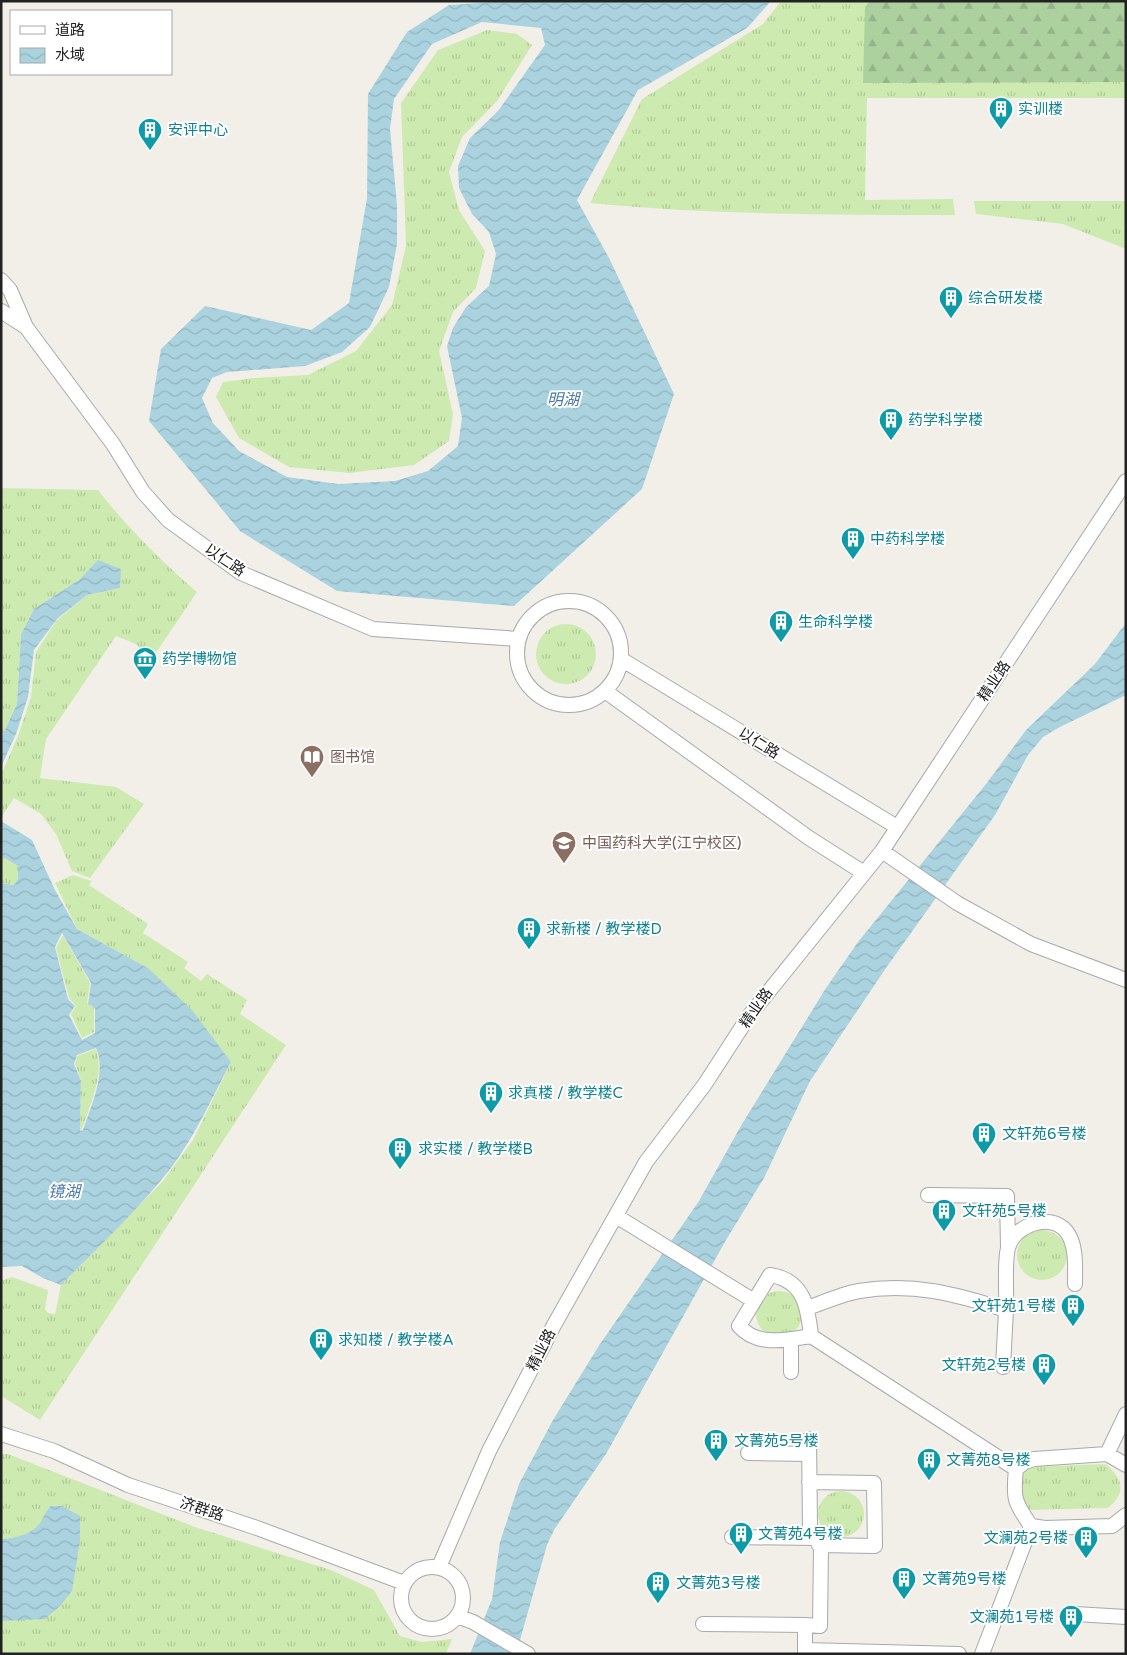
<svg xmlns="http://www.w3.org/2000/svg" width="1127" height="1655" font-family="'Varela Round','Noto Sans SC',sans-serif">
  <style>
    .grass { fill: url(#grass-tufts) }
    .forest { fill: url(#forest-firs) }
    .water { fill: url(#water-waves); fill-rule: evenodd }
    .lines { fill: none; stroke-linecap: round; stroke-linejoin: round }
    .street-casing { stroke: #a9a9a9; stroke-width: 16 }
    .street { stroke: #fff; stroke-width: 14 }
    .labels { text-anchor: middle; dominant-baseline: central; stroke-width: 4; stroke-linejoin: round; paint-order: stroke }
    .culture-label { font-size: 15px; fill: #0d838f; stroke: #fff; text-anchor: start }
    .street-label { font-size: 15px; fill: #222; stroke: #fff }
    .education-label { font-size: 15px; fill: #785e54; stroke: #fff; text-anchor: start }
    .water-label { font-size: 16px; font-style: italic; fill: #4a7aab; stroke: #fff }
  </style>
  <defs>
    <pattern id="grass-tufts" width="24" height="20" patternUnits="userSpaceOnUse" patternTransform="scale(1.25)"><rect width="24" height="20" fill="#cdebb0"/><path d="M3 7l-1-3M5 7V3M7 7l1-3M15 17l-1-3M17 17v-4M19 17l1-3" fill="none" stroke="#b0c997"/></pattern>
    <pattern id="forest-firs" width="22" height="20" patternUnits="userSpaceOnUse" patternTransform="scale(1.25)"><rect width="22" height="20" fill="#add19e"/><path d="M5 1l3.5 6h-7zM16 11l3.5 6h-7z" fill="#95b388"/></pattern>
    <pattern id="water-waves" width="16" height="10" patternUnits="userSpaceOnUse" patternTransform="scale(1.25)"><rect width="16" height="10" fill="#aad3df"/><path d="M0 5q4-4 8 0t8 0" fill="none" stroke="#92b5bf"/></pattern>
  </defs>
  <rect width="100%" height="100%" fill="#f2efe9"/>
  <!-- grass -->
  <path class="grass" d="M781 1H1126V98H867L865 200 953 199 955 215C833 215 711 215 590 203L642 99 763 24Z
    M487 30 517 34 532 45 497 101 462 137 449 172 459 210 485 251 476 288 453 312 439 351 453 414 449 441 414 465 349 473 289 467 239 438 216 397 223 382 254 378 308 375 356 351 392 305 406 246 401 103 438 50Z
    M974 201H1126V249L1063 224 976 214Z
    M1 488 98 490C128 528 160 560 197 592L151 660 136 644 116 636 46 739 40 778 116 787 144 804 90 878 72 871 56 834 41 814 14 798 2 816 1 775 18 736 31 697 36 652 56 621 87 595 120 588 98 561 80 579 34 609 21 634 17 704 1 738Z
    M536 654a30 30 0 1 1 60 0a30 30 0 1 1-60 0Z
    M1 856 18 866V879L14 885 1 883Z
    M73 875 92 881 89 885 148 924 143 933 188 962 184 968 201 981 207 974 247 1000 240 1014 286 1045 40 1420 1 1396V1281L12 1277 48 1290 45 1309 48 1313 55 1314 61 1285 163 1181 193 1140 231 1062 148 968 77 929 55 883Z
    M63 935 90 983 87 1003 94 1008V1032L82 1038 71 1014 76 1006 69 998 56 948Z
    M96 1049C105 1073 90 1105 82 1129L80 1130 81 1080 75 1064 77 1056Z
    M1017 1255a25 25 0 1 1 50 0a25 25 0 1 1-50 0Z
    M756 1314a23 23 0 1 1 46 0a23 23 0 1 1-46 0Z
    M1 1454H8L195 1527 331 1570 374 1590 400 1636 422 1642 452 1639 446 1654H1Z
    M1106 1464C1123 1480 1127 1492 1108 1508L1028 1510 1020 1503 1017 1478 1026 1467Z
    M818 1514a23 23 0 1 1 46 0a23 23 0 1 1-46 0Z"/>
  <!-- forest -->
  <path class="forest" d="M870 1H1126V82L863 83 865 7Z"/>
  <!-- water -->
  <path class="water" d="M511 1H771L747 28 638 90 577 200 609 258 674 394 642 489 514 606 337 591 240 531 149 421 161 349 205 306 311 330 349 303 367 198 368 94 407 32 449 5ZM482 22 541 28 545 45 498 111 470 138 458 166 459 188 472 214 489 232 496 254 489 286 466 307 453 328 447 346 462 418 458 446 428 471 395 481 338 484 287 477 239 451 213 423 202 398 212 378 227 372 305 366 342 352 370 327 389 287 397 244V205L390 129 394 99 432 44Z
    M98 560 121 569 120 588 87 595 57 619 34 650 28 697 16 734 1 767V738L17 704 21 634 34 609 80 579Z
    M1126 623V695L1058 728 1043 737 1028 755 995 815 886 968 810 1081 764 1178 726 1240 606 1454 554 1530 547 1545 516 1654H470L492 1599 500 1542 519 1484 553 1420 600 1344 699 1201 742 1124 826 988 858 942 986 784 1026 730 1095 664Z
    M1 821 32 840 55 890 77 929 148 968 192 1010 231 1062C212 1098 195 1136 171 1168 138 1210 98 1247 61 1285L43 1278 22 1266 1 1267V883L14 885 18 879V866L1 856ZM62 933 91 983 88 1004 95 1008V1033L82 1040 69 1015 75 1006 68 999 55 947ZM96 1048C107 1072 91 1106 83 1130L80 1131 81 1081 74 1064 77 1055Z
    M51 1506H62L80 1516V1541L72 1591 60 1606 45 1619 1 1621V1539C13 1539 33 1534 40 1523 44 1516 45 1512 51 1506Z"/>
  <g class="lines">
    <defs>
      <path id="street" d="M1 280 10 290 26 327 1 311
        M26 327 113 444 143 492 168 520 241 573 373 629 519 639
        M517 653a52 52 0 1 1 104 0a52 52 0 1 1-104 0Z
        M621 659 897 827
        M605 691 809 838 864 873
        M882 851 957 903 1031 944 1126 980
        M928 1195 1007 1196 1008 1247
        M616 1216 754 1301
        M808 1308C824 1302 842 1294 859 1291 912 1282 956 1294 1006 1310L1003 1367
        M1006 1310C1007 1293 1004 1263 1008 1248 1014 1225 1050 1212 1066 1231 1077 1244 1075 1268 1075 1284
        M811 1336C808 1307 804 1280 770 1275L739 1326C757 1347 787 1340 811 1336L1016 1469
        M791 1340V1372
        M1 1434 54 1451 128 1485 257 1528 404 1583
        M748 1453 809 1454
        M1107 1454 1126 1414
        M1126 1465 1107 1454 1034 1459 1025 1462 1016 1469C1013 1498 1014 1502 1031 1526L1045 1528 1112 1526 1126 1515
        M809 1482 874 1483 875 1546 819 1545
        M732 1537 816 1538
        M401 1598a31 31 0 1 1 62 0a31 31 0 1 1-62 0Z
        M439 1567 489 1451 554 1325 646 1162 705 1084 749 1016 882 851 1126 481
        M1075 1614 1126 1617
        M457 1616 473 1622 528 1654
        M703 1624 805 1625
        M805 1650 959 1654
        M805 1654V1625L820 1626 821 1548 810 1526 809 1439
        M982 1654 1031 1526"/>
    </defs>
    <!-- street casing -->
    <use href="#street" class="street-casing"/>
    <!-- street -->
    <use href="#street" class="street"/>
  </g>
  <!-- icons -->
  <defs>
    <symbol id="building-pin" viewBox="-11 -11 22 30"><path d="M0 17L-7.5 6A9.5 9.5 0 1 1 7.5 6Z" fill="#0f9aa8" stroke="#fff"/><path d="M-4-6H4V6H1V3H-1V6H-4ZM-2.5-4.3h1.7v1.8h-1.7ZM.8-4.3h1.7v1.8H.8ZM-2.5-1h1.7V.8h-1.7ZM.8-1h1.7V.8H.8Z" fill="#fff"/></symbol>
    <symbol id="museum-pin" viewBox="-11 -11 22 30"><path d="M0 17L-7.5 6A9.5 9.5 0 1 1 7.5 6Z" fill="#0f9aa8" stroke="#fff"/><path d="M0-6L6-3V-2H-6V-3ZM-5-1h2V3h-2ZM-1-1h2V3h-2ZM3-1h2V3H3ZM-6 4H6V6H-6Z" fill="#fff"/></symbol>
    <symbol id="library-pin" viewBox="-11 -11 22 30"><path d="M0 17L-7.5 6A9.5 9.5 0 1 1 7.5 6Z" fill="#8d6e63" stroke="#fff"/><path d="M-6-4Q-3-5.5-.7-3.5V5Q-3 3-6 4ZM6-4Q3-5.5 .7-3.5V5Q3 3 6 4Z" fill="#fff"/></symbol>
    <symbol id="university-pin" viewBox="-11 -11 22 30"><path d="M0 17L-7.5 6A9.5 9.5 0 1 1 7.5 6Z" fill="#8d6e63" stroke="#fff"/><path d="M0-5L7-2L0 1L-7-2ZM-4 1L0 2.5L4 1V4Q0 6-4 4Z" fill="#fff"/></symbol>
  </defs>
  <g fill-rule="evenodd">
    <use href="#building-pin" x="987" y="95" width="28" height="38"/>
    <use href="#building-pin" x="136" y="116" width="28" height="38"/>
    <use href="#building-pin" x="937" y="284" width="28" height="38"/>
    <use href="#building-pin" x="877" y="406" width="28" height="38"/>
    <use href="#building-pin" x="839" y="525" width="28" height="38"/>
    <use href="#building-pin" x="767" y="608" width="28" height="38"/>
    <use href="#museum-pin" x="131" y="645" width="28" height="38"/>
    <use href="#library-pin" x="298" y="743" width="28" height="38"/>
    <use href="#university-pin" x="550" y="829" width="28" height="38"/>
    <use href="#building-pin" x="515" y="915" width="28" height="38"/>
    <use href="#building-pin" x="477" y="1079" width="28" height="38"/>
    <use href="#building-pin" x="970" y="1120" width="28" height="38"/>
    <use href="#building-pin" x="386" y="1135" width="28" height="38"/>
    <use href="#building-pin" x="930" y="1197" width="28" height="38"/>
    <use href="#building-pin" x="1059" y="1292" width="28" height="38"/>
    <use href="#building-pin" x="307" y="1326" width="28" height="38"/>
    <use href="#building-pin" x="1030" y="1351" width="28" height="38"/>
    <use href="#building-pin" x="702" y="1427" width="28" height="38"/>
    <use href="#building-pin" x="915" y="1446" width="28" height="38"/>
    <use href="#building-pin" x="727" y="1520" width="28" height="38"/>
    <use href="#building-pin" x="1072" y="1524" width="28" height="38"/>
    <use href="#building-pin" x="890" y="1565" width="28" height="38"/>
    <use href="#building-pin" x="644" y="1569" width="28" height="38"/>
    <use href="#building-pin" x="1057" y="1603" width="28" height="38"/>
  </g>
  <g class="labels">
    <!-- culture labels -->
    <g class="culture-label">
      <text x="1018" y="109">实训楼</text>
      <text x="168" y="130">安评中心</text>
      <text x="968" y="298">综合研发楼</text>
      <text x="908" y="420">药学科学楼</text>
      <text x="870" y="539">中药科学楼</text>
      <text x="798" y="622">生命科学楼</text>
      <text x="162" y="659">药学博物馆</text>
      <text x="546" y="929">求新楼 / 教学楼D</text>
      <text x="508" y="1093">求真楼 / 教学楼C</text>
      <text x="1002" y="1134">文轩苑6号楼</text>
      <text x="418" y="1149">求实楼 / 教学楼B</text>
      <text x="962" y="1211">文轩苑5号楼</text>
      <text x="1056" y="1306" text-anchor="end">文轩苑1号楼</text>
      <text x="338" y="1340">求知楼 / 教学楼A</text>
      <text x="1026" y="1365" text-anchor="end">文轩苑2号楼</text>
      <text x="734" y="1441">文菁苑5号楼</text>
      <text x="946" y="1460">文菁苑8号楼</text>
      <text x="758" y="1534">文菁苑4号楼</text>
      <text x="1068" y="1538" text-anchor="end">文澜苑2号楼</text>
      <text x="922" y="1579">文菁苑9号楼</text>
      <text x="676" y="1583">文菁苑3号楼</text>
      <text x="1054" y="1617" text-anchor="end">文澜苑1号楼</text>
    </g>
    <!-- street labels -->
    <g class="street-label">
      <text transform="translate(225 560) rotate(34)">以仁路</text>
      <text transform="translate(994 681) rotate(-56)">精业路</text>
      <text transform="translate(759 743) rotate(31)">以仁路</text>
      <text transform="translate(756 1008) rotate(-55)">精业路</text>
      <text transform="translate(541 1350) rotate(-63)">精业路</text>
      <text transform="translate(202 1509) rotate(18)">济群路</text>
    </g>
    <!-- education labels -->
    <g class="education-label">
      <text x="330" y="757">图书馆</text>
      <text x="582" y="843">中国药科大学(江宁校区)</text>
    </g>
    <!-- water labels -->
    <g class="water-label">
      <text x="563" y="400">明湖</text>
      <text x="64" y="1192">镜湖</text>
    </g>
  </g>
  <!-- border -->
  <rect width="1127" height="1655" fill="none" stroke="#222222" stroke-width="5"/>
  <!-- legend -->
  <rect x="10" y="10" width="162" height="65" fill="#ffffff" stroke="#a7a7a7"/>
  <rect x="20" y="26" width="25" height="8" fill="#ffffff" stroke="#a7a7a7"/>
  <text x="55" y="35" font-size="15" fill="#222222">道路</text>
  <rect x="20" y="48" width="25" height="15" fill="url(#water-waves)" stroke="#a7a7a7"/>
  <text x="55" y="60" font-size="15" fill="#222222">水域</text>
</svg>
